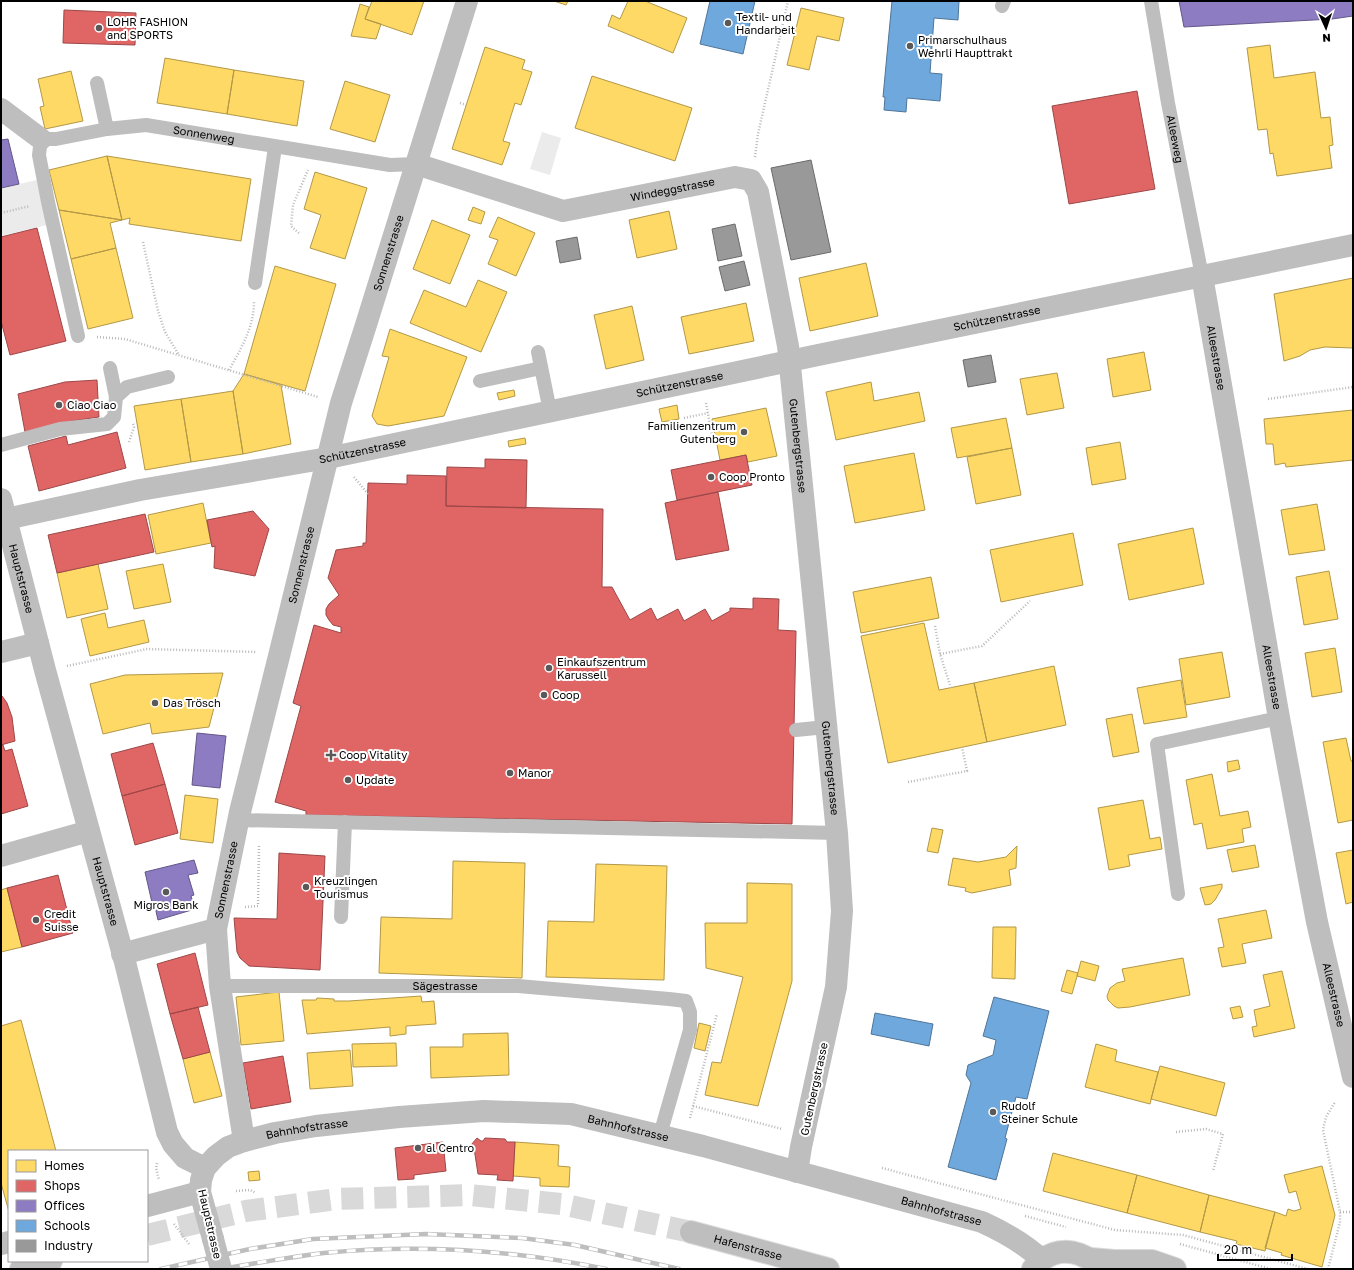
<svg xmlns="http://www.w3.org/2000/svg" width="1354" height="1270" font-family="'Golos Text',sans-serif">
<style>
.green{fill:#ebebeb}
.homes{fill:#ffd966;stroke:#b29847}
.shops{fill:#e06666;stroke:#9d4747}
.offices{fill:#8e7cc3;stroke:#635788}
.schools{fill:#6fa8dc;stroke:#4e769a}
.industry{fill:#999;stroke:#6b6b6b}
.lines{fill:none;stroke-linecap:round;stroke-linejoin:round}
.primary-tunnel{stroke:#d9d9d9;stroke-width:22;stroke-dasharray:22 11;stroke-linecap:butt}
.primary-casing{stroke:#dbdbdb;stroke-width:24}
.path{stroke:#b9b9b9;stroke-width:2.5;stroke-dasharray:1 2;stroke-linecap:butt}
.service{stroke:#bebebe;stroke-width:14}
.minor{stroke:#bebebe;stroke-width:22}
.primary{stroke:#bebebe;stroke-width:22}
.rail-casing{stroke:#bebebe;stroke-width:4.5}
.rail{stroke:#fff;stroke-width:3;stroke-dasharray:9;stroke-linecap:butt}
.minor-bridge{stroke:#bebebe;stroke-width:22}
.poi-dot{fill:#595959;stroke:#fff;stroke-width:1.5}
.labels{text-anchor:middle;stroke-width:4;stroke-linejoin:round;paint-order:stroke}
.poi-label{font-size:11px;fill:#000;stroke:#fff;text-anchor:start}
.street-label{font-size:11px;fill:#000;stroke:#fff}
</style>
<rect width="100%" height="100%" fill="#fff"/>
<!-- green -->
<path class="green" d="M542,132L561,138L550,175L530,169Z
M37,180L47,225L1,236V188Z"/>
<!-- homes -->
<path class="homes" d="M372,1H424L412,35L365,19Z
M554,1H568L566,5Z
M628,1H645L687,18L673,53L608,26L612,15L620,19Z
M360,4L369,7L365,19L381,24L376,39L351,36Z
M801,8L844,18L839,41L817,36L809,70L787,65Z
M1270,45L1274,78L1315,72L1321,118L1330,117L1333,145L1329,146L1332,168L1277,176L1273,153L1270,154L1267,129L1258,130L1247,48Z
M485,47L525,60L522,69L532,72L521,105L515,103L503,141L510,143L502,165L452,149Z
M165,58L234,70L227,114L157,103Z
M234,70L304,81L297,126L227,114Z
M71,71L83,121L45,129L40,107L44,106L38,79Z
M592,76L692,108L675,161L575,128Z
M345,81L390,95L375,142L330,129Z
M107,156L251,179L241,241L129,224L130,218L122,220Z
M107,156L122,220L59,210L49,170Z
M315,172L367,188L345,259L310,248L321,215L304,209Z
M473,207L485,212L481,224L468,220Z
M59,210L122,220L110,223L116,248L71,259Z
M669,211L677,249L637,258L629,220Z
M498,217L535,233L516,276L488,264L498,240L489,237Z
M432,220L470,235L450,284L413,269Z
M116,248L133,318L88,329L71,259Z
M866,263L878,316L810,331L799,278Z
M275,266L336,284L305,391L244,374Z
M1353,278V348L1325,347L1310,350L1300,356L1284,361L1274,294Z
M478,280L507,292L481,352L410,323L424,290L466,307Z
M746,303L754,341L689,354L681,317Z
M632,306L644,360L606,369L594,315Z
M390,329L467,357L444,416L388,426L377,424L372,416L389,357L382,356Z
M1144,352L1151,390L1113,397L1107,359Z
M1057,373L1064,408L1027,415L1020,379Z
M244,374L281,385L291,444L243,454L233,391Z
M871,382L874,401L919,392L925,421L836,440L826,392Z
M514,390L515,396L499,400L497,393Z
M233,391L243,454L191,462L181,399Z
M181,399L191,462L145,470L134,406Z
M677,405L679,419L662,422L659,409Z
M766,408L777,456L748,462L746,455L720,460L712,419Z
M1353,410V460L1286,467L1285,463L1275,465L1273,444H1266L1264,419Z
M1006,418L1012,448L957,458L951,428Z
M525,438L526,444L509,447L508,441Z
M1120,442L1126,479L1092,485L1086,448Z
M1012,448L1021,495L976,504L967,457Z
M914,453L925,510L855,523L844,466Z
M203,503L211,543L156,554L148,515Z
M1317,504L1325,550L1289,555L1281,510Z
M1193,528L1204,584L1129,600L1118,544Z
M1073,533L1083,585L1001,602L990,550Z
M98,564L108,609L67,618L57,573Z
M163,564L171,602L134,609L126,571Z
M1329,571L1338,619L1304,625L1296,577Z
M931,577L939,618L861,633L853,592Z
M105,613L108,628L144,620L149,642L90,656L81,619Z
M924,623L939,690L974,683L987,742L888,763L861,636Z
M1335,648L1342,692L1312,697L1305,653Z
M1222,652L1230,697L1186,705L1179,659Z
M1054,666L1066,725L987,742L974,683Z
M223,673L209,727L152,734L150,723L103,734L90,684L125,675Z
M1181,680L1187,717L1144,724L1137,688Z
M1132,714L1139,752L1113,757L1106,719Z
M1346,738L1351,761H1353V820L1338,823L1323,742Z
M1238,760L1240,769L1228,772L1227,762Z
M1212,774L1220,816L1248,811L1251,827L1242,829L1244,842L1207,849L1202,823L1194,825L1186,780Z
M185,795L218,799L213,843L180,839Z
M1143,800L1150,839L1160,837L1162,849L1128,855L1130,866L1109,870L1098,808Z
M932,828L943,830L938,853L927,851Z
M1255,845L1259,867L1232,872L1227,850Z
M1017,846L1016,868L1009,870L1011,885L972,893L965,891L966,888L948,885L953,858L978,862L1006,857Z
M1353,850V902L1346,904L1336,853Z
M453,861L525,863L522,978L379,973L381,917L452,919Z
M596,864L667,866L664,980L546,977L548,921L594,922Z
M747,883L792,884V981L758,1106L705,1095L712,1062L721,1063L743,977L706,968L705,923H747Z
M1222,884V888L1215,900L1211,904L1205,905L1200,888Z
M7,888L22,947L1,952V890Z
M1266,910L1272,938L1242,944L1246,963L1222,967L1218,948L1224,947L1218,919Z
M993,927H1016L1015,979L992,978Z
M1183,958L1190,995L1130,1007L1118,1008L1114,1006L1108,1000L1107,996L1110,988L1117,983L1125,981L1122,969Z
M1081,961L1099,966L1095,981L1077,976Z
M1067,970L1078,973L1072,994L1061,991Z
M1282,971L1295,1028L1254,1037L1252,1027L1257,1026L1254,1010L1270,1006L1263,975Z
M279,992L284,1041L241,1045L236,997Z
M421,996L422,1002L434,1001L436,1024L406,1026V1034L390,1036V1027L307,1034L302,1000H316L317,998L334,999V1001H349Z
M1240,1006L1243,1017L1233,1019L1230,1008Z
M21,1020L56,1151H9V1212L1,1183V1026Z
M699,1023L711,1026L705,1051L694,1048Z
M508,1033L509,1075L431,1078L430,1047H463V1034Z
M396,1043L397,1066L353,1067L352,1044Z
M1096,1044L1117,1050L1115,1061L1158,1072L1150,1104L1085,1087Z
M350,1050L353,1086L310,1089L307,1053Z
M210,1052L222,1096L194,1103L183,1059Z
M1160,1066L1225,1083L1216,1116L1151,1099Z
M515,1142L559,1145L558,1166L570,1167L569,1187L540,1186V1178L513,1176Z
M1053,1153L1137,1175L1127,1213L1043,1191Z
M1322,1166L1335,1215L1322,1267L1281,1255L1282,1253L1265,1248L1275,1212L1286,1216L1288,1209L1294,1211L1301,1209L1296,1191L1289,1193L1284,1175Z
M259,1171L260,1180L249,1181L248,1172Z
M1137,1175L1209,1195L1200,1232L1127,1213Z
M1209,1195L1275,1212L1265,1251L1236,1244L1237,1241L1200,1232Z"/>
<!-- shops -->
<path class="shops" d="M64,10L136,13L135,45L63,43Z
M1137,91L1155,189L1069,204L1052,106Z
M37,228L66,341L10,355L1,321V237Z
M97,380L99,417L72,421L25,432L18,394L65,382Z
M117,432L126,468L39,491L28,446L66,436L68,445Z
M746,455L752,485L677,500L671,470Z
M485,459L527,460L526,508L446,506L447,467L485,468Z
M407,475L446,476V506L603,509L602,587H612L630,620L651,608L657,620L678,609L684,621L705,609L712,621L730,611V608L753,609V598L779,599L778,630L796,631L792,824L306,815V811L275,802L301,706L293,703L314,625L341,633V627L333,625L329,620L326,615V609L329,604L339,595L328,578L336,550L363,546V543H366L368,483L407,484Z
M718,492L729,550L676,560L665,503Z
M253,511L269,529L255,576L214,568L215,546L212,547L207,520Z
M145,514L154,552L57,573L48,535Z
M1,696H2L7,703L12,717L15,741L1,745Z
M153,743L165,784L122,796L111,754Z
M1,745H3L5,751L12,749L28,806L1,814Z
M165,784L178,833L135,845L122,796Z
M279,853L325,856L320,970L249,966L240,958L237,952L234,918L277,919Z
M58,875L73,933L22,947L7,888Z
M195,953L208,1005L170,1014L157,964Z
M198,1007L210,1052L183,1059L170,1014Z
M283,1056L291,1102L251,1109L243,1063Z
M477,1138L481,1141H483L485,1138L505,1139L507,1142H515L513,1181L497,1180L498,1175L478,1174L474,1148L471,1145Z
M443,1142L446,1171L414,1175V1179L398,1180L395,1148Z"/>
<!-- offices -->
<path class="offices" d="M1179,1H1353V16L1332,19L1184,27Z
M8,139L19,184L1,188V140Z
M197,733L226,736L220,788L192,785Z
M194,860L198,873L188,875L194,895L191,896L195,909L158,920L155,907H153L145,872Z"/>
<!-- schools -->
<path class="schools" d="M710,1H755L743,54L700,44Z
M892,1H959L958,20L934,18L930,73L942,74L940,101L907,98L906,112L884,110L885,97H883Z
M994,997L1049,1011L1027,1099L1016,1097L1005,1138L1007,1139L996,1180L948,1167L971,1083L966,1075L968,1065L993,1055L996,1040L983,1036Z
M875,1013L933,1024L929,1046L871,1034Z"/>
<!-- industry -->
<path class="industry" d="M811,160L831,252L791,260L771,168Z
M735,224L742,256L718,261L712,229Z
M577,237L581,259L560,263L556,241Z
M744,261L750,285L725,291L719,267Z
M991,355L996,382L968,387L963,360Z"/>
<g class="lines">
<!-- primary-tunnel -->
<path class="primary-tunnel" d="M147,1235L246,1211L337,1199L470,1195L561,1204L691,1232"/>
<defs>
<g id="primary">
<path id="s10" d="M691,1232L828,1269"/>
<path d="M1091,1259L1114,1261H1152L1175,1269"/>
<path d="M21,1269L51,1261"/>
<path d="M1033,1269C1036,1266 1039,1262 1042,1260C1061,1245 1086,1252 1101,1269"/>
</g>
</defs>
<!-- primary casing -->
<use href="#primary" class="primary-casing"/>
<!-- path -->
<path class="path" d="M460,103L466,105
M755,157L758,134L788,1
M1,213L30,206
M299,233L291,226L293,205L308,170
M143,242L158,311L165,332L179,355
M97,337L125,339L318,397
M229,370C241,349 254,327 254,302
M1268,399L1353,387
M706,403L712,435
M684,418L708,413
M129,442L134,427L133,423
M354,477L368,494
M935,626L940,654L951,688
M940,654L982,646L1030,601
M67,666L147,649L257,652
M908,782L967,771L962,747
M245,907L258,906L259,846
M693,1106L782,1129
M690,1118L717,1014
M1176,1132L1206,1129L1223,1134L1213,1171
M157,1163L156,1168L159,1180
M882,1168L1115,1230L1183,1235L1308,1269
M236,1191L250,1190L256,1193
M1340,1212H1353
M1025,1216L1066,1227
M174,1224L189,1244
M1180,1244L1271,1269
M1328,1269L1340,1222V1212L1323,1130L1326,1117L1335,1102"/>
<!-- service -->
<g class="service">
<path id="s1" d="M1151,1L1168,103L1202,276"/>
<path d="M1002,6L1004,1"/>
<path d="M97,83L107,129"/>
<path d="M255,283L275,147"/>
<path id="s2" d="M78,336L48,202L39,155L41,139H56L107,129L146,125L390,165L416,164"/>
<path d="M538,352L550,411"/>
<path d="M110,368L116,397"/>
<path d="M480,381L541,368"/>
<path d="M1,445L60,429L107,424L114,417L116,397L127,387L168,377"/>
<path d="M796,730L826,727"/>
<path d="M238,820L837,833"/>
<path d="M1178,894L1157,744L1279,718"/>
<path d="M341,917L345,822"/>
<path id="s3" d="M220,986H518L669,999L686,1001L690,1012V1030L660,1135"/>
</g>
<!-- minor -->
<g class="minor">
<path d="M1,109L41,139"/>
<path id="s4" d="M416,164L563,211L735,177L751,180L758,192L788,346L837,833L842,911L836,987L801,1147L797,1172"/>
<path id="s5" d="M1202,276L1279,718L1317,922L1353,1077"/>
<path id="s6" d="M1,499L45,670L125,962L167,1132L173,1144L185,1158L205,1168"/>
<path id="s7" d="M6,519L140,490L328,458L823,354L1353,245"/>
<path d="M1,652L38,643"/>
<path d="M1,856L89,831"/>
<path d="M122,954L216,929"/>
<path id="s8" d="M244,1141L220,986L216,929L219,914L240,812L280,652L341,403L365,328L467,1"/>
<path d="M147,1206L200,1192"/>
<path id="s9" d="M213,1239L200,1192L201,1180L205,1168L216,1156L228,1147L244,1141L275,1133L316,1126L399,1117L484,1111L571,1114L703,1146L982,1222C1004,1232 1024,1243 1042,1260"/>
<path d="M1,1244L9,1242"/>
</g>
<!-- primary -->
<use href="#primary" class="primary"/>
<defs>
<path id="rail" d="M161,1269L250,1249L313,1239L426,1234L522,1238L575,1245L679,1269
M222,1269C256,1263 290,1257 324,1253C417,1244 514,1250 606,1269"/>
</defs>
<!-- rail casing -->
<use href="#rail" class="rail-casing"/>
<!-- rail -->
<use href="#rail" class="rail"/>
<!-- minor-bridge -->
<path class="minor-bridge" d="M213,1239L221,1269"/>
</g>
<!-- markers -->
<g class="poi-dot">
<circle cx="728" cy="23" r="4"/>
<circle cx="99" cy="28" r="4"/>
<circle cx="910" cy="46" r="4"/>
<circle cx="59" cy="405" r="4"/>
<circle cx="744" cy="432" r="4"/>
<circle cx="711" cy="477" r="4"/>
<circle cx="549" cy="668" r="4"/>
<circle cx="544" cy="695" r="4"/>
<circle cx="155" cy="703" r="4"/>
<path d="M329 749h4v4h4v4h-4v4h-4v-4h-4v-4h4z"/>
<circle cx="510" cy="773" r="4"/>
<circle cx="348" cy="780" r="4"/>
<circle cx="306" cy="887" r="4"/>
<circle cx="166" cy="892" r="4"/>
<circle cx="36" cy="920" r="4"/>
<circle cx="993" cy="1112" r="4"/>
<circle cx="418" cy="1148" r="4"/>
</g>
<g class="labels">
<!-- poi labels -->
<g class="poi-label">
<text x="736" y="21">Textil- und<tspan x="736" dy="13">Handarbeit</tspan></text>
<text x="107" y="26">LOHR FASHION<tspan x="107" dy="13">and SPORTS</tspan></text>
<text x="918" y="44">Primarschulhaus<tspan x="918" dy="13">Wehrli Haupttrakt</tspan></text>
<text x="67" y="409">Ciao Ciao</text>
<text x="736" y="430" text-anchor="end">Familienzentrum<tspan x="736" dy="13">Gutenberg</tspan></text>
<text x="719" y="481">Coop Pronto</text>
<text x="557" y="666">Einkaufszentrum<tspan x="557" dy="13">Karussell</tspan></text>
<text x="552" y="699">Coop</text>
<text x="163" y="707">Das Trösch</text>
<text x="339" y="759">Coop Vitality</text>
<text x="518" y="777">Manor</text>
<text x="356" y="784">Update</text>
<text x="314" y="885">Kreuzlingen<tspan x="314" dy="13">Tourismus</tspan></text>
<text x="166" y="909" text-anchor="middle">Migros Bank</text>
<text x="44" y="918">Credit<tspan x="44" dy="13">Suisse</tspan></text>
<text x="1001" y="1110">Rudolf<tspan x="1001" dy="13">Steiner Schule</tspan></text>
<text x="426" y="1152">al Centro</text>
</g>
<!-- street labels -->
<g class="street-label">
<text dy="4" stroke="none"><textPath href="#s2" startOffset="366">Sonnenweg</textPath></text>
<text dy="4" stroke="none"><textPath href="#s1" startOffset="140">Alleeweg</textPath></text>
<text dy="4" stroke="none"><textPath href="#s4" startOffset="266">Windeggstrasse</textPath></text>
<text dy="4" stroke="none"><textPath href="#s8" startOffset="912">Sonnenstrasse</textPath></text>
<text dy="4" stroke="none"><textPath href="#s7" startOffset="1011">Schützenstrasse</textPath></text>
<text dy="4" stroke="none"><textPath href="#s5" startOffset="83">Alleestrasse</textPath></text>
<text dy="4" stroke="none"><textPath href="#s7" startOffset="687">Schützenstrasse</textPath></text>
<text dy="4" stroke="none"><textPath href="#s4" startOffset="617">Gutenbergstrasse</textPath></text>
<text dy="4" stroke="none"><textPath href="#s7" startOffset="363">Schützenstrasse</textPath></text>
<text dy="4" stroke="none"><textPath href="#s8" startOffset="588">Sonnenstrasse</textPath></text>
<text dy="4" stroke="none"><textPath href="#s6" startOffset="82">Hauptstrasse</textPath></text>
<text dy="4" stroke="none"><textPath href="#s5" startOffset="407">Alleestrasse</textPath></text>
<text dy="4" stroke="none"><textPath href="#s4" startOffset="941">Gutenbergstrasse</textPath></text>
<text dy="4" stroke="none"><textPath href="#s8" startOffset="264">Sonnenstrasse</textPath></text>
<text dy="4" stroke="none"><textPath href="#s6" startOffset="406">Hauptstrasse</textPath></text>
<text dy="4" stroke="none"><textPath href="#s3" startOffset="225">Sägestrasse</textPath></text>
<text dy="4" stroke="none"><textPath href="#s5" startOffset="731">Alleestrasse</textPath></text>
<text transform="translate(814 1089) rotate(-78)" y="4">Gutenbergstrasse</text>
<text dy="4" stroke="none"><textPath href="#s9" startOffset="510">Bahnhofstrasse</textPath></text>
<text dy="4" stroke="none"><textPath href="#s9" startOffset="186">Bahnhofstrasse</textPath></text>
<text dy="4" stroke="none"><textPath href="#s9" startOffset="834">Bahnhofstrasse</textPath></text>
<text transform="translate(210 1224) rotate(77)" y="4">Hauptstrasse</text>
<text dy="4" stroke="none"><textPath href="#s10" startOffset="59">Hafenstrasse</textPath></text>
</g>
</g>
<!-- border -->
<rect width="1354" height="1270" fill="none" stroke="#000000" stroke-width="4"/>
<!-- legend -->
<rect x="8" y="1150" width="140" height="112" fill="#ffffff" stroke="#999999"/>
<rect x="16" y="1160" width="20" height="12" fill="#ffd966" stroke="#999999"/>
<text x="44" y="1170" font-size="12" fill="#000000">Homes</text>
<rect x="16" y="1180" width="20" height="12" fill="#e06666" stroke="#999999"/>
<text x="44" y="1190" font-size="12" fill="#000000">Shops</text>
<rect x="16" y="1200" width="20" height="12" fill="#8e7cc3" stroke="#999999"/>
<text x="44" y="1210" font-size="12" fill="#000000">Offices</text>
<rect x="16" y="1220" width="20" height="12" fill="#6fa8dc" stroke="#999999"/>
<text x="44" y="1230" font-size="12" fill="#000000">Schools</text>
<rect x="16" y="1240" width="20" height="12" fill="#999999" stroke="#999999"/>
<text x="44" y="1250" font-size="12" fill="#000000">Industry</text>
<!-- north arrow -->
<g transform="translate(1326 28) rotate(177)" stroke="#ffffff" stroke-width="3" paint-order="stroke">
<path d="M0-3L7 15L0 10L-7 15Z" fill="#000000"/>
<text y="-6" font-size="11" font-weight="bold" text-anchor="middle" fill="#000000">N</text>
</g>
<!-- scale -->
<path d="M1218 1254v6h74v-6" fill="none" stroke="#000000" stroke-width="2"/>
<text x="1224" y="1254" font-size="12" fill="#000000" stroke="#ffffff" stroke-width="3" paint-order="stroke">20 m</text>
</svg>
